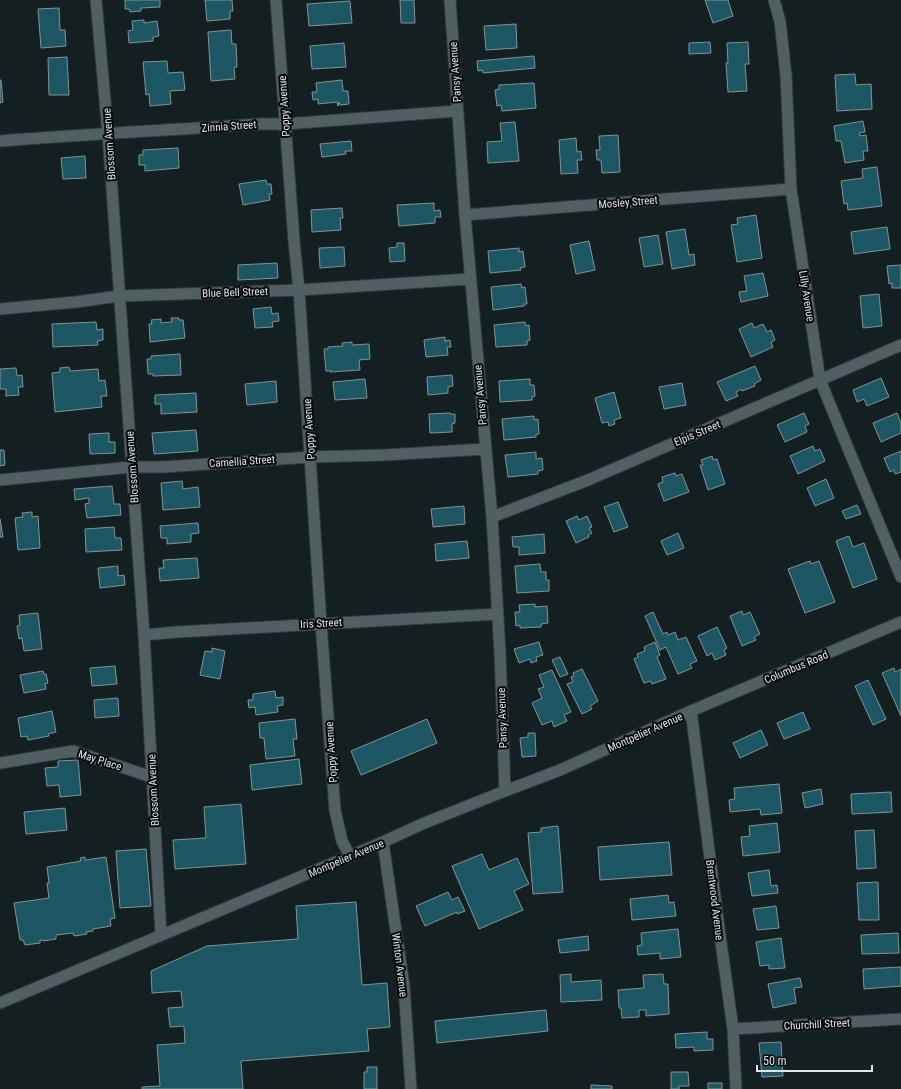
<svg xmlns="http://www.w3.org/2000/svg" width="901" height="1089" font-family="'Roboto Condensed',sans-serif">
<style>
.building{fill:#1c5663;stroke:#859396}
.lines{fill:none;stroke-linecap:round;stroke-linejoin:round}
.minor-casing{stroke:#33393c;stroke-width:13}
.tertiary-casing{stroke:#33393c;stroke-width:13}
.minor{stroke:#525f62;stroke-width:11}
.tertiary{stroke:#525f62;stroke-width:11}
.labels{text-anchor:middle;stroke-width:4;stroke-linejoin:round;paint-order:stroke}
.street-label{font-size:11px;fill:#dfe6e8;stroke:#040809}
</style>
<rect width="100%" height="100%" fill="#141f21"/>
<!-- building -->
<path class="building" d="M125,0H160V7L141,8V11L130,12L129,9H125Z
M205,0H232L233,11H230V19L207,21Z
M400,0H414L415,23H401Z
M705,0H728L733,16L713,23Z
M350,1L352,23L309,26L307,4Z
M59,8L60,30H65L66,46L41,48L38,9Z
M144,20V23L157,21L159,36L153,37V41L129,43L128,31L133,30L132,21Z
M516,24L517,48L486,50L484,26Z
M231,30L232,44H236L237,67H234L235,79L211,81L208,32Z
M710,42L711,53L689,54V43Z
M748,42L749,64H745L747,91L728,92L726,63H728L727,43Z
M344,43L346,67L312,69L310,46Z
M534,56L535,68L483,73L482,70L478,71L477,61Z
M67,57L69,95H49L48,58Z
M167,61L168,73L183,72L185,90L170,91L171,104L150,106L149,94L146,95L143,62Z
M855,74L856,85L871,84L872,109L837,111L835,75Z
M0,80H1L3,102L0,103Z
M342,80L343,91H348L349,104L340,105L339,102L338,106L337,102L318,104V99L313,100L312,92H317L316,83Z
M534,83L536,108L502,111L501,105L497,106L495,90L499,89V85Z
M863,121L865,132L859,133L860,136L866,135L868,151H863L864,160L845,163L841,141H836L834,126Z
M515,122L519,161L488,163L487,142L502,141L500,123Z
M618,135L620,172L602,173L601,160H597L596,150H600L599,136Z
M576,138L577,152L581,151L582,160H577L578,173L561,174L559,140Z
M351,141L352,151H345L346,154L322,157L320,144Z
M178,148L179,168L145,171V165H139V155H143V150Z
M85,156L86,178L63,179L61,158Z
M877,167L882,206L848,210L847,203L844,204L841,181L863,178L862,169Z
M266,180L267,184H271L272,194H269L270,200L243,205L239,184Z
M434,203V211L440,210L441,217H435V223L399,226L397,205Z
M342,208L343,218H340L341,230L312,232L311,210Z
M756,215L762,258L737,262L731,225L738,224L737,218Z
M887,227L890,249L854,254L851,232Z
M685,229L689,255L694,254L695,265L672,269L666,232Z
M658,235L663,264L644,267L639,238Z
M589,241L595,270L576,274L570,245Z
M397,243H404L405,261L390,262L389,248L397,247Z
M344,247L345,266L320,268L319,248Z
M519,248V252L523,251L525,267L520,268L521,270L490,273L488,251Z
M277,263L278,278L238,280V265Z
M901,265V288H892V283L889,284L887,266Z
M763,273L768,296L741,302L739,292L747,291L744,276Z
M521,284L522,288L525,287L527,304H524V306L493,310L491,287Z
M879,294L882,326L863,328L860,296Z
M271,307L272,314L278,313L279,321L272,322L273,327L255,328L253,309Z
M171,318H179V320H183L185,338L150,342L149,324H152L151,320L161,319V323L172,322Z
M96,322L97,330L103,329V340L97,341L98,345L53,347L52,324Z
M525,322L526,326L529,325L530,340L527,341V345L496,347L494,325Z
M752,323L754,328L763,324L767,332L771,330L775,340L771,342L773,347L751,357L739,329Z
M445,337V341L450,340L451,347H447L448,355L426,357L424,340Z
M352,342V345L369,344L370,359L359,360L360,370L330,372L331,371H326L324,349H328V347L343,346L342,343Z
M180,354L181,375L153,376V374H148L147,359H151V356Z
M755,366L761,380L754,384L755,386L742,391L741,389L736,392L738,396L726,401L717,382Z
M69,367L70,371L98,369L99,381L105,380L107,396H101L102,407L55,412L52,373L60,372V368Z
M16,368L17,376L22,375L23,387H18L19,395L6,396V389H0V369Z
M452,375L453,386L448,387V393L428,395L427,377Z
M881,378L889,397L867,406L864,399L857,402L853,390Z
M365,379L367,398L335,400L333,382Z
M530,379V385H534L535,396L532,397V400L500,402L499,381Z
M276,381L277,402L247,405L245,384Z
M682,383L686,405L664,409L659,387Z
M614,392L621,418L614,420L615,424L609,426L608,422L602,423L595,398Z
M196,393L197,412L161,414V404H155V395Z
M450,413V414H455V423L452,424V432L430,433L429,414Z
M804,413L809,424L805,426L807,432L785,442L777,425Z
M897,413L901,423V433L881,442L873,423Z
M534,416V420L538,419L539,434H536V437L504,440L502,419Z
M196,430L198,451L154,454L152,433Z
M109,433V442H115V453L90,454L89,434Z
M813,446L815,451L820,449L825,461L798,474L790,456Z
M0,450H4L5,465L0,466Z
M901,451V472L895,474L894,470L890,472L884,458Z
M536,452V459L542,458L543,470L538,471V474L508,477L505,455Z
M712,456L713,460L717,459L725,484L708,490L700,465H703L701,460Z
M675,473L676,476L682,474L689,492L664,501L658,484L663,482L662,477Z
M826,479L834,498L815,506L807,488Z
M182,481L183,489L198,487L200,507L163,510L161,483Z
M112,486L114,504H120L121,515L87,518L85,504L89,503V498L75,500L74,489Z
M618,502L628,527L614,532L604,507Z
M857,505L861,514L846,519L842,511Z
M464,506L465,524L433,527L431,509Z
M32,512V517L38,516L40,548L18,550L15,518L23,517L22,513Z
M577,516L579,520L587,516L592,527L589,528L592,533L588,535L589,537L576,543L566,521Z
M0,519L3,537H0Z
M198,523L199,533L191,534V542L167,544V538H161L160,526Z
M114,527L115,538H121L122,550L86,552L85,529Z
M678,533L684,548L667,555L661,541Z
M544,534L545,553L519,555V547H513L512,537Z
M849,536L853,547L864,543L877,579L853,588L836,541Z
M467,541L469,558L436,561L435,544Z
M197,558L199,578L160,581L159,568H164L163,560Z
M810,561L811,564L819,561L835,602L805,613L788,569Z
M540,564L541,572H546V580H549V591L517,593L515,566Z
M118,566V576L124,575L125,585L100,588L98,568Z
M535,604V607L547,606L548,623L541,624V627L520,628V625L516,626L515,612H520L519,605Z
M742,611L743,615L750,612L760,634L754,637L756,640L742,646L730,616Z
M653,612L663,634L667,632L668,635L675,632L678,640L686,637L697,661L690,664L692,668L678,674L666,647L660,650L645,616Z
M38,613L42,649L24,651L22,638L19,639L17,626L20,625L19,615Z
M717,627L727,648L724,650L726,655L715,660L712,653L707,656L698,636Z
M539,642L543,655L536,657L537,661L531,663L530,659L519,663L514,649Z
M655,642L660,655L657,657L666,679L652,684L651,681L644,683L634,659L638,657L637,654L645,651L644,647Z
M212,648L225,651L220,679L200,675L205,651L212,652Z
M560,657L568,674L560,677L552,660Z
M115,666L117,684L92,686L90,668Z
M894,668L895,672L901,669V716L882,673Z
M582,669L598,701L590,706L592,709L582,714L567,684L573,682L571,677L574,676L573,673Z
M552,670L571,712L564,715L567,721L554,727L552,721L542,725L532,703L542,698L538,689L544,687L539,675Z
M43,671L44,674H46L48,683L45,684L46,689L24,693L20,675Z
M868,680L886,719L873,725L855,686Z
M275,691L276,698L283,697V705L277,706L278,712L256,715L255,707L249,708L248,700H253V694Z
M118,698L119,716L95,718L94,700Z
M52,711L56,732L48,734L49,736L28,740L27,736L21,737L18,718Z
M803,712L810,729L784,739L777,723Z
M295,719L297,739H293L295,756L266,759L264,738H260L259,723Z
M427,719L437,743L361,775L351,751Z
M761,730L768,745L740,758L733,743Z
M528,733H535L536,756L522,757L520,738L528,737Z
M299,759L302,784L252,790L250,765Z
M78,760L81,795L60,797L59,785L47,786L45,768L58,767V761Z
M779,784L782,813L761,815L760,809L730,812L729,800L735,799L734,788Z
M821,789L823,804L805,808L802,793Z
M891,792L892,812L852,814L851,794Z
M241,804L246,864L175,869L173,840L206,838L204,807Z
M65,808L67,830L26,834L24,812Z
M777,823L780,852L743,856L741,837L750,836L749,826Z
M558,826L563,892L533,894L528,833L541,832V828Z
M874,830L876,868L857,869L855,831Z
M669,842L672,875L600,880L598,847Z
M146,849L151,906L120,908L116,851Z
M482,854L489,870L517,858L529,884L514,891L523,910L479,929L452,866Z
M85,857V860L106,857L115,918L110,919L111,926L93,929V931L86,932L87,934L74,936L73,933L56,935V939L43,941V940H40V943L25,945L23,940H20L14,903L49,898L47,883H49L47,867L81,861L80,858Z
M769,870L771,886L777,885L778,893L752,896L748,873Z
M878,882L879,920H859L857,883Z
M448,892L452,900L458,897L465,911L457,914V912L425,926L416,906Z
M668,895L669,903L674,902L676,916L632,920L630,899Z
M356,902L362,985L387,983L390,1027L367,1029L369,1051L241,1061L243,1089H142V1087L160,1086L157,1045L185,1043L184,1026L170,1027L168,1008L183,1007L181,991L152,993L151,971L207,946L298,939L296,906Z
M776,906L779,928L757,930L753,909Z
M678,929L681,957L660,959V953L638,955L637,946L642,945L641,933Z
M898,933L899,953L862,954L861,935Z
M588,936L589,950L560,953L558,940Z
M781,938L785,968L769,969V965L760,966L756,942Z
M901,967V986L864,989L863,969Z
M571,974V982L601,980L602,1000L561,1002L560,975Z
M663,974L664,984H668L669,1014L646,1016V1010H639V1017L622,1018L621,1008H619L618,990L644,988L643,975Z
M800,978L802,987L794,988L796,1003L773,1008L768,984Z
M546,1010L548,1031L437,1043L435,1021Z
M707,1032V1039H713V1050L694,1051V1047L676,1048L675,1034Z
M781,1042L783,1076L762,1077L759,1043Z
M367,1067H377V1089H364V1072H367Z
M671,1072H688L689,1086H679V1089H671Z
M708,1083H722V1089H708Z
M591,1085L612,1086V1089H591Z"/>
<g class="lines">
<defs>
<path id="minor" d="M96,0L108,134L144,635L161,934
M276,0L294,241L299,290L321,623L335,810L342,841L350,856
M450,0L465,215L492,517L500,652L505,791
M774,0L780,21L786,75L791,189L820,380L901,577
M0,141C87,134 173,130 260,124H285L457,111
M465,215L791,189
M0,309L76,302L119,296L299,290L470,279
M0,480L131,467H163L311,457L385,455L485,449
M492,517L588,480L901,345
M144,635L177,632L498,614
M691,711L719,928L733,1029L736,1089
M0,763L73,751L152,777
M383,842L404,986L411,1089
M733,1029L901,1019"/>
<path id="tertiary" d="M0,1003L383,842L422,824L505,791L560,770L691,711L901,622"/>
</defs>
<!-- minor casing -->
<use href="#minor" class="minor-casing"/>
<!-- tertiary casing -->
<use href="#tertiary" class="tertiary-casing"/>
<!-- minor -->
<use href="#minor" class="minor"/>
<!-- tertiary -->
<use href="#tertiary" class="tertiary"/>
</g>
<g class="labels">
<!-- street labels -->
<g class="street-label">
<text transform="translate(455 72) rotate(-94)" y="4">Pansy Avenue</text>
<text transform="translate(284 106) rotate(-94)" y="4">Poppy Avenue</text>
<text transform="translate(229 126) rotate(-4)" y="4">Zinnia Street</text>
<text transform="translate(109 144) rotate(-94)" y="4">Blossom Avenue</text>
<text transform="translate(628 202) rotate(-5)" y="4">Mosley Street</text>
<text transform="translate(235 292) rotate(-2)" y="4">Blue Bell Street</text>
<text transform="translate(807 296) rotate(81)" y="4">Lilly Avenue</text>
<text transform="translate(480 395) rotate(-95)" y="4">Pansy Avenue</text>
<text transform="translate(309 429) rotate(-94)" y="4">Poppy Avenue</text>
<text transform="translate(697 433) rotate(-23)" y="4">Elpis Street</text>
<text transform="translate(242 461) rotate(-4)" y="4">Camellia Street</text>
<text transform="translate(132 467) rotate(-94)" y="4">Blossom Avenue</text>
<text transform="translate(321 623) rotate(-3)" y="4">Iris Street</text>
<text transform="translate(796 667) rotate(-23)" y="4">Columbus Road</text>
<text transform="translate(502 718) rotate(-92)" y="4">Pansy Avenue</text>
<text transform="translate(645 732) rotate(-24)" y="4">Montpelier Avenue</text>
<text transform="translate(331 752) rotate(-94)" y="4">Poppy Avenue</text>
<text transform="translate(100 760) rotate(18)" y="4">May Place</text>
<text transform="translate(153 790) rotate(-93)" y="4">Blossom Avenue</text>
<text transform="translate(346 858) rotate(-23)" y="4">Montpelier Avenue</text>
<text transform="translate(715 900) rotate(83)" y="4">Brentwood Avenue</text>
<text transform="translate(400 965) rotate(83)" y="4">Winton Avenue</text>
<text transform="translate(817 1024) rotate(-3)" y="4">Churchill Street</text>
</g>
</g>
<!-- scale -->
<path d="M757 1065v6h115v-6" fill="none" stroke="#dfe6e8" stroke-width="2"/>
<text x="763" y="1065" font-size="12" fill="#dfe6e8" stroke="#040809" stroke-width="3" paint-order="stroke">50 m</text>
</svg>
